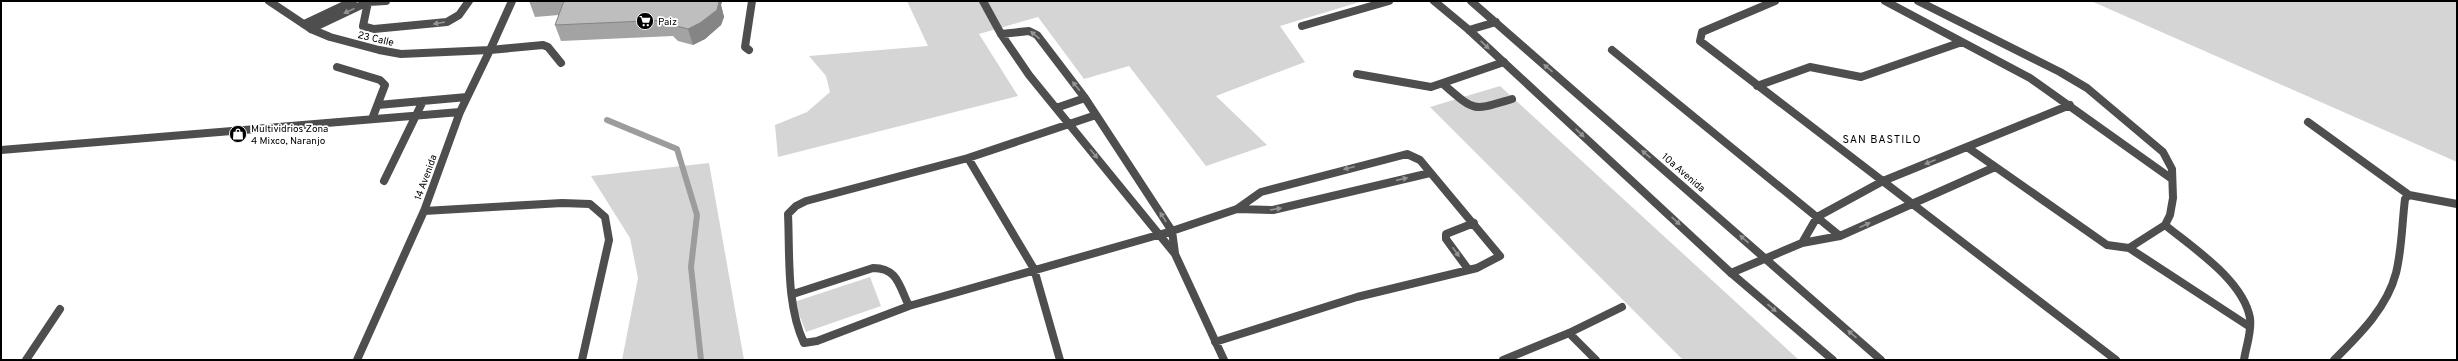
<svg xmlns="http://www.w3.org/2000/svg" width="2458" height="361" font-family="Overpass,sans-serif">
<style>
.green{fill:#d5d5d5}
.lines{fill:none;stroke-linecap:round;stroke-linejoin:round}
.stream{stroke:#9c9c9c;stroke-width:6}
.service{stroke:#4e4e4e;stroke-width:8}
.minor{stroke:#4e4e4e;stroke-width:8}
.tertiary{stroke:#4e4e4e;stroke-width:8}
.wall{fill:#a3a3a3}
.shaded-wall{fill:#858585}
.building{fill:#bebebe;stroke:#858585}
.oneway{fill:#959595}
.labels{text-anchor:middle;stroke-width:3.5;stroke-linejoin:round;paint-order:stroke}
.poi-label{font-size:10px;fill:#000;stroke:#fff;text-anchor:start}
.street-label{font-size:10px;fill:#000;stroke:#fff}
.neighbourhood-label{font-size:11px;letter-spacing:1px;fill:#000;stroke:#fff}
</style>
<rect width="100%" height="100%" fill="#fff"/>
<!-- green -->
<path class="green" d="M907,1H1363L1280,26L1305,62L1216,96L1267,145L1206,166L1129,66L1084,79L1038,17L979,34L1018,96L778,157L775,125L807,112L830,92L826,76L809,56L928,46Z
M2091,1H2457V162Z
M1500,86L1799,360H1683L1430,107Z
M709,163L744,360H622L638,278L630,238L591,176Z
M870,277L881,306L806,332L794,302Z"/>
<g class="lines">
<!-- stream -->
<path class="stream" d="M607,120L677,149L697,215L691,267L701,360"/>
<!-- service -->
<path class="service" d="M368,2L363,26L374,29L447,22L459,15L469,1
M304,24L353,1
M1302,26L1389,1
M311,29L368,2L386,1
M749,50L745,47L752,1
M337,67L380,80L385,85L372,119
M1357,74L1431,87L1504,62
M1443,84C1476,112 1471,111 1512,99
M378,105L467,97
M2308,122L2409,195
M1,150L460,112
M384,181L423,101
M424,211L562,203L590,204L605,217L609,240L582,360
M26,360L60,309
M357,360L424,211L460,112L490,50L543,45L548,47L561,63
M2334,360C2359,335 2387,308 2396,273C2402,249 2402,223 2405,199L2409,195L2457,204"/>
<!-- minor -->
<path class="minor" d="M269,1L311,29L330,37L379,50L401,54L490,50L512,1
M983,1L1001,34L1029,75L1175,254L1224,360
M1775,1L1702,32L1700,41L2116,360
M1885,1L2030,78L2172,179
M1918,1L2060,72L2087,88L2163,152L2172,169L2173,198L2170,215L2165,225L2129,248L2107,245L1967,147
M1001,34L1029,31L1037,35L1085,98L1172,231L1175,253
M1612,50L1840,236
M1757,86L1810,67L1861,77L1962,42
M1056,108L1085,98
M1096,115L968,158L806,201L796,206L788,214C790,256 786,304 804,343L817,341L909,306L1172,231L1237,209L1261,192L1407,154L1420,160L1500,256L1477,268L1357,297L1215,342
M968,158L1034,269L1060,360
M1237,209L1273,210L1430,173
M2165,225C2193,248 2243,280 2250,318C2252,332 2246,346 2244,360
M1802,243L1817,217L1883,181L2070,105
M2129,248L2250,327
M1468,269L1446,239V234L1474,223
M1731,273L1802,243L1840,236L1995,167
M793,294L873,268C898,268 899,286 909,306
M1569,333L1596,360
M1503,360L1569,333L1622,307"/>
<!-- tertiary -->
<path class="tertiary" d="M1434,1L1469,30L1731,273L1833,360
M1471,1L1881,360
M1469,30L1496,22"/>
</g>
<!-- wall -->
<path class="wall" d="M529,1H722L721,5L724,17L721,25L705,39L693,45L678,41L673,36L561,41L555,25L559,15L535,17Z"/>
<!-- shaded-wall -->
<path class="shaded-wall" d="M719,1H722L721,5L724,17L721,25L705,39L693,45L688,29Z"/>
<!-- building -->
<path class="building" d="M564,1H719V2L717,10L700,23L688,29L673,25L667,20L555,25Z"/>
<!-- one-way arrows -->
<defs><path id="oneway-solid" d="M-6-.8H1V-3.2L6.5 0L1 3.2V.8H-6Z"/></defs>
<g class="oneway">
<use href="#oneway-solid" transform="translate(349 11) rotate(155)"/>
<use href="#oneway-solid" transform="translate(439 23) rotate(170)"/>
<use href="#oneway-solid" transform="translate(1035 35) rotate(-140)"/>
<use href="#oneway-solid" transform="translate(1485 45) rotate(43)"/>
<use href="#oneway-solid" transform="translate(1548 68) rotate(-139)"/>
<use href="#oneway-solid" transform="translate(1076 86) rotate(-129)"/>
<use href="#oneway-solid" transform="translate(1580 133) rotate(43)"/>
<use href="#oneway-solid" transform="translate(1094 154) rotate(51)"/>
<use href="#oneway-solid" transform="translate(1646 154) rotate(-139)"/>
<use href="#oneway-solid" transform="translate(1930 162) rotate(158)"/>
<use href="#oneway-solid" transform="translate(1349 168) rotate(166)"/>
<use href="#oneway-solid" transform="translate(1402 179) rotate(-13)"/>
<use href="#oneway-solid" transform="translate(1276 209) rotate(-9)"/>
<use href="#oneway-solid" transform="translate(1163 217) rotate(-123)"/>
<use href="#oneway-solid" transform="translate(1676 221) rotate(43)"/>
<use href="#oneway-solid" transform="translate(1865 225) rotate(-24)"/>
<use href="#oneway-solid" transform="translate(1744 239) rotate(-139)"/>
<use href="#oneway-solid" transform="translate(1456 252) rotate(54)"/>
<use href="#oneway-solid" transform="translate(1772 308) rotate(41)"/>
<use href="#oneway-solid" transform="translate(1852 334) rotate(-139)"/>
</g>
<!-- icons -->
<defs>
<symbol id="supermarket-disc" viewBox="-11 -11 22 22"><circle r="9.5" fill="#000" stroke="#fff"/><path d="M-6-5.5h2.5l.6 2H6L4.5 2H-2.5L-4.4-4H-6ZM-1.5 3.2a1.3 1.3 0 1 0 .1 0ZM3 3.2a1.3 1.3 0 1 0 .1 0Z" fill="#fff"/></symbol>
<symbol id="shop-disc" viewBox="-11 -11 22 22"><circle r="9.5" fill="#000" stroke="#fff"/><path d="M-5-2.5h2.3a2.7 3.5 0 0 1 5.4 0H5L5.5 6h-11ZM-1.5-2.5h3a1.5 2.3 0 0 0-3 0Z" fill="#fff"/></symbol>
</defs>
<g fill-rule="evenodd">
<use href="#supermarket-disc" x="635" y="11" width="20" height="20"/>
<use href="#shop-disc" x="228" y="124" width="20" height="20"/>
</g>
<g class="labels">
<!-- poi labels -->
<g class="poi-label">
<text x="658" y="25">Paiz</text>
<text x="251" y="132">Multividrios Zona<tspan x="251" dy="12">4 Mixco, Naranjo</tspan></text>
</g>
<!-- street labels -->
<g class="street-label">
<text transform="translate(376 38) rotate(13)" y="4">23 Calle</text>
<text transform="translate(1684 172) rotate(41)" y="4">10a Avenida</text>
<text transform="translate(425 177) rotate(-70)" y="4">14 Avenida</text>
</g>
<!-- neighbourhood labels -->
<g class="neighbourhood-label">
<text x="1882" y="143">SAN BASTILO</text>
</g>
</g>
<!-- border -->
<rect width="2458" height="361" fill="none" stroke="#000000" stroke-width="4"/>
</svg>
